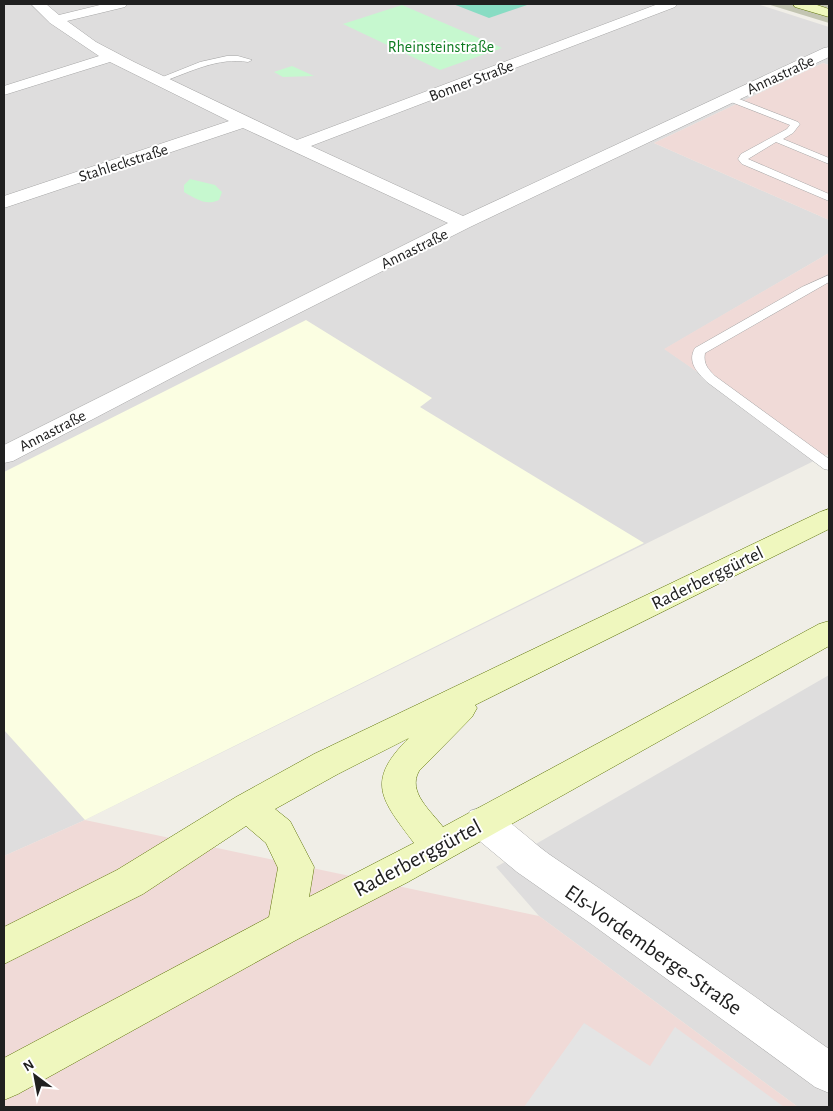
<svg xmlns="http://www.w3.org/2000/svg" width="833" height="1111" font-family="'Alegreya Sans',sans-serif">
<style>
.residential{fill:#dedddd}
.commercial{fill:#f0dad7}
.education{fill:#fbfee2}
.construction{fill:#c3c5b2}
.park{fill:#c6f8cf}
.pitch{fill:#88dcc3}
.parking{fill:#e4e4e4}
.lines{fill:none;stroke-linecap:round;stroke-linejoin:round}
.lane-casing{stroke:#a7a7a7;stroke-width:1}
.street-casing{stroke:#a7a7a7;stroke-width:1}
.secondary-casing{stroke:#5f7509;stroke-width:1}
.lane{fill:#fff;fill-rule:evenodd}
.street{fill:#fff;fill-rule:evenodd}
.secondary{fill:#eff7be;fill-rule:evenodd}
.labels{text-anchor:middle;stroke-width:4;stroke-linejoin:round;paint-order:stroke}
.far-park-label{font-size:16px;fill:#107c23;stroke:#fff}
.far-street-label{font-size:16px;fill:#202020;stroke:#fff}
.street-label{font-size:19px;fill:#202020;stroke:#fff}
.near-street-label{font-size:22px;fill:#202020;stroke:#fff}
</style>
<rect width="100%" height="100%" fill="#f0eee7"/>
<!-- residential -->
<path class="residential" d="M4,4H757L829,27V65L823,63L654,143L829,220V253L665,349L820,458L85,820L4,856Z
M829,675V1107H798L539,916L496,867Z"/>
<!-- commercial -->
<path class="commercial" d="M823,63L829,65V220L654,143Z
M829,253V454L821,457L664,349Z
M85,820L539,916L798,1107H4V856Z"/>
<!-- education -->
<path class="education" d="M306,320L432,398L420,407L644,543L85,820L4,730V472Z"/>
<!-- construction -->
<path class="construction" d="M767,4H829V23Z"/>
<!-- park -->
<path class="park" d="M402,5L502,48L440,70L343,24Z
M292,66L314,76L283,77L274,72Z
M190,179L215,185L222,192L219,200C206,206 196,199 184,192V185Z"/>
<!-- pitch -->
<path class="pitch" d="M453,4H530L489,18Z"/>
<!-- parking -->
<path class="parking" d="M584,1023L650,1066L675,1027L784,1107H524Z"/>
<g class="lines">
<defs>
<path id="lane" d="M227,56H238L252,60L248,62C218,57 190,72 162,82L155,80L200,62Z
M729,95L798,122L800,124L793,133L783,139L829,158V164L776,142L748,159L829,194V201L742,164L738,159L741,154L787,129L790,125L726,100L725,98Z
M829,275V282L705,353C703,364 708,369 715,376L829,459V470L824,469L707,382C697,372 687,362 695,348L802,287Z"/>
<path id="street" d="M31,4H46L59,15L104,4H127L125,7L67,21L96,42L134,62L297,140L658,4H677L675,7L311,146L463,216L824,48L829,47V57L470,227L202,362L13,461L4,463V445L448,223L243,128L4,208V196L229,121L110,62L4,95V86L99,56L50,23Z
M482,807C510,817 531,843 556,859C648,920 738,985 829,1049V1093L815,1087L590,923L517,872L470,833L465,822L470,811Z"/>
<path id="secondary" d="M793,4H814L829,9V17L795,7Z
M829,509V529L475,705L477,708L472,717L419,771C407,792 431,811 443,827L819,624L829,621V646L408,882L298,939L18,1094L4,1100V1058L269,917L278,868L266,843L246,826L143,894L4,964V927L117,870L236,797L314,754L820,512ZM409,738C364,782 382,800 414,843L309,897L314,867L290,821L275,809L338,774Z"/>
</defs>
<!-- lane casing -->
<use href="#lane" class="lane-casing"/>
<!-- street casing -->
<use href="#street" class="street-casing"/>
<!-- secondary casing -->
<use href="#secondary" class="secondary-casing"/>
<!-- lane -->
<use href="#lane" class="lane"/>
<!-- street -->
<use href="#street" class="street"/>
<!-- secondary -->
<use href="#secondary" class="secondary"/>
</g>
<g class="labels">
<!-- far-park labels -->
<g class="far-park-label">
<text x="441" y="52">Rheinsteinstraße</text>
</g>
<!-- far-street labels -->
<g class="far-street-label">
<text transform="translate(780 74) rotate(-25)" y="6">Annastraße</text>
<text transform="translate(471 80) rotate(-21)" y="6">Bonner Straße</text>
<text transform="translate(123 162) rotate(-18)" y="6">Stahleckstraße</text>
<text transform="translate(414 248) rotate(-26)" y="6">Annastraße</text>
<text transform="translate(52 430) rotate(-27)" y="6">Annastraße</text>
</g>
<!-- street labels -->
<g class="street-label">
<text transform="translate(707 577) rotate(-26)" y="7">Raderberggürtel</text>
</g>
<!-- near-street labels -->
<g class="near-street-label">
<text transform="translate(417 857) rotate(-28)" y="8">Raderberggürtel</text>
<text transform="translate(654 949) rotate(35)" y="8">Els-Vordemberge-Straße</text>
</g>
</g>
<!-- border -->
<rect width="833" height="1111" fill="none" stroke="#202020" stroke-width="10"/>
<!-- north arrow -->
<g transform="translate(35 1076) rotate(328)" stroke="#ffffff" stroke-width="4" paint-order="stroke">
<path d="M0-4L9 19L0 12L-9 19Z" fill="#202020"/>
<text y="-8" font-size="14" font-weight="bold" text-anchor="middle" fill="#202020">N</text>
</g>
</svg>
